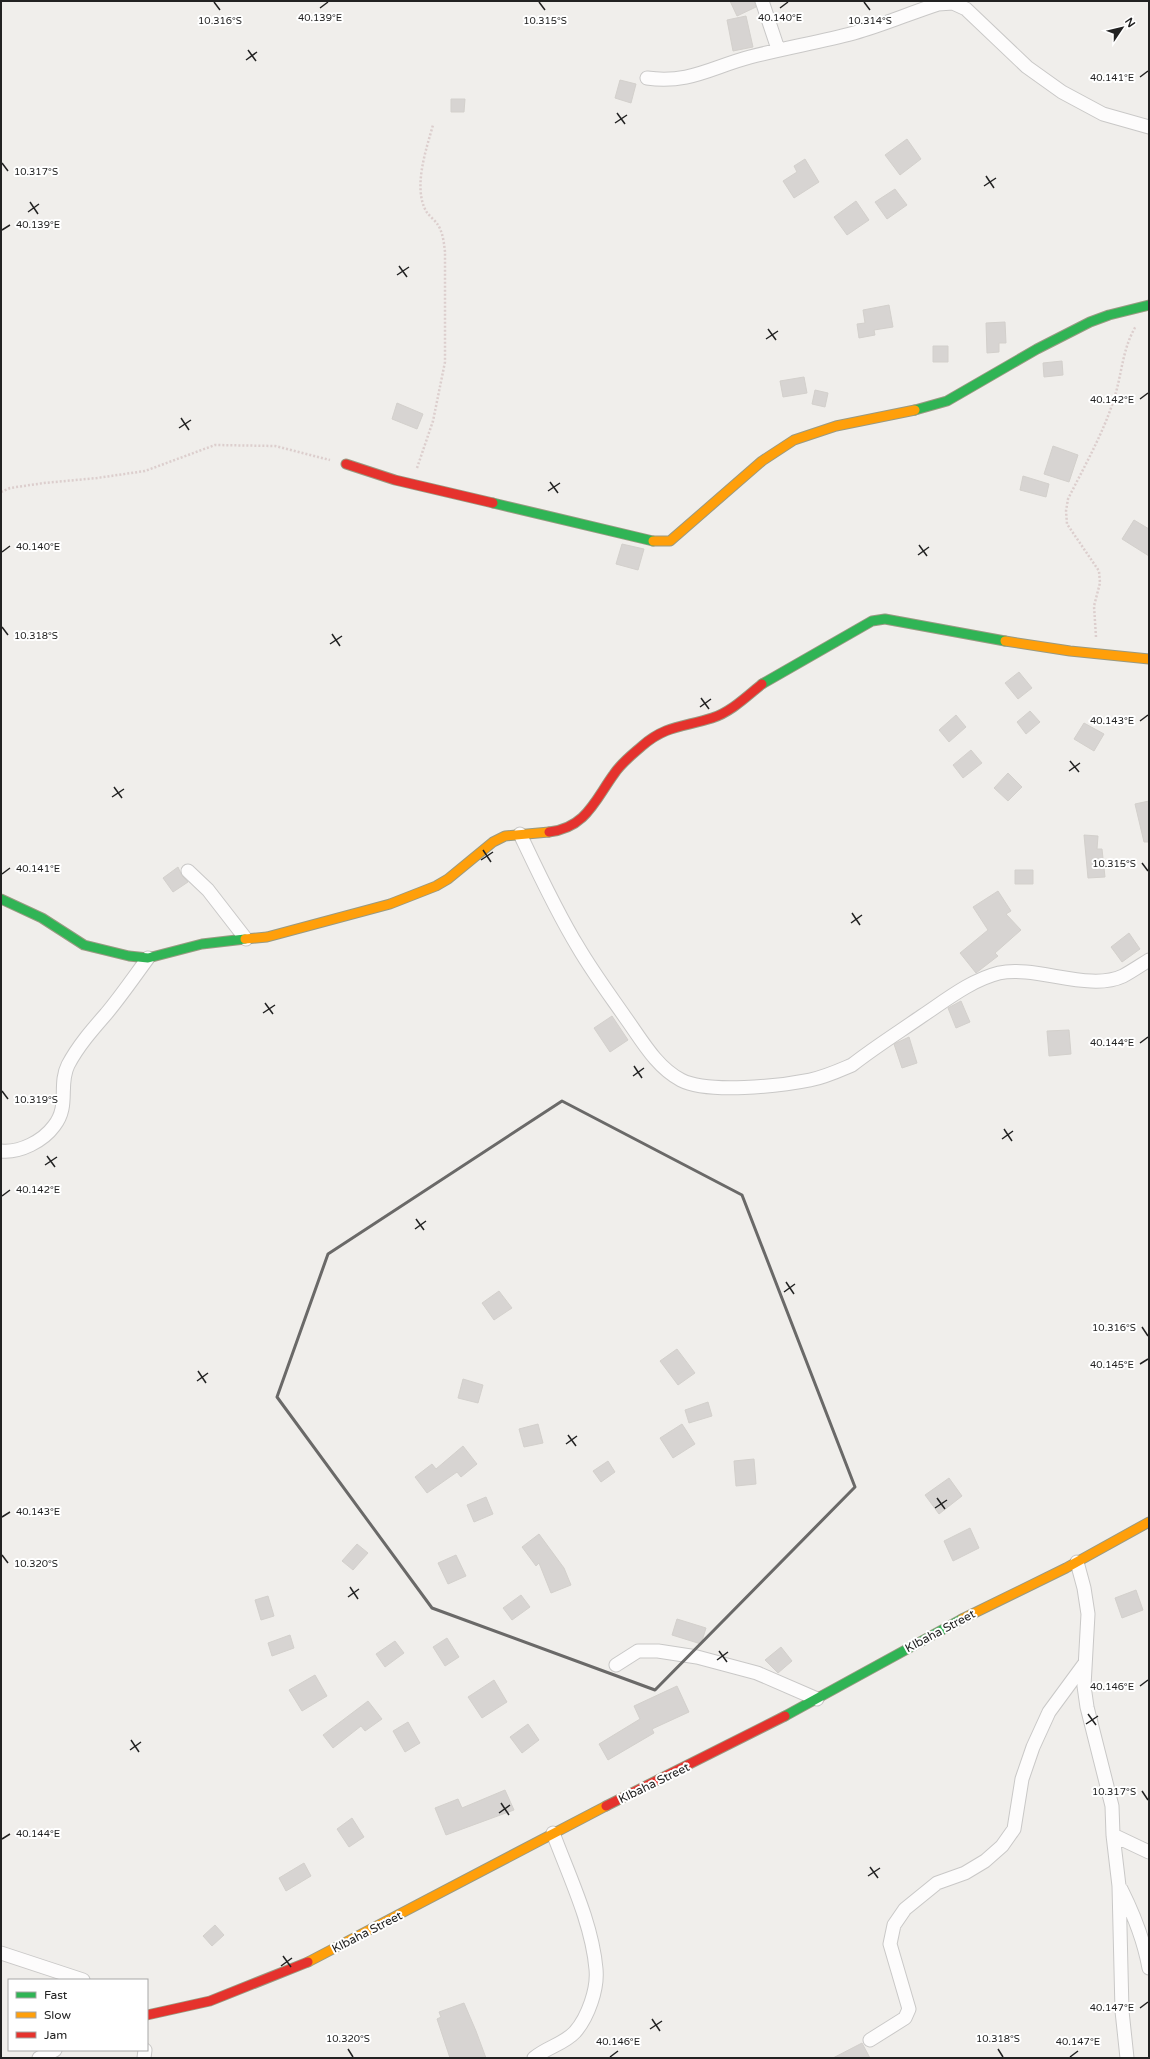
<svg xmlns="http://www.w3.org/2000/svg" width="1150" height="2059" font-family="'Varela Round',sans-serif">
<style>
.building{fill:#d7d4d2;stroke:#d3d0cc}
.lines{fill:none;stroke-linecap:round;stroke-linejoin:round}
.street-casing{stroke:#c9c8c7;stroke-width:15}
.fast-casing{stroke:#999a82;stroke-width:11}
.slow-casing{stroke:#999a82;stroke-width:11}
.jam-casing{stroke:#999a82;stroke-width:11}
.path{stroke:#dccecd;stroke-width:2.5;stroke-dasharray:2 2;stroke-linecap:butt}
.street{stroke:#fdfcfc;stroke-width:13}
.fast{stroke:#30b455;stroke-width:9}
.slow{stroke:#ff9f0a;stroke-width:9}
.jam{stroke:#e5322d;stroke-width:9}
.marked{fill:none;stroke:#6a6968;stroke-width:3;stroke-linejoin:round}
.ticks{fill:none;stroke:#222;stroke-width:1.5}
.labels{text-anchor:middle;stroke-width:4;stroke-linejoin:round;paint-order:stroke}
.street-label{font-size:12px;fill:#222;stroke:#fff}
.ticks-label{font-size:10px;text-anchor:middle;fill:#222;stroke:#fff;stroke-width:4;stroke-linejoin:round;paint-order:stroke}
</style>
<rect width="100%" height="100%" fill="#f0eeeb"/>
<!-- building -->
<path class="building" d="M730,1H754L756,7L737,16Z
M746,16L753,47L733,51L727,20Z
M620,80L636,84L631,103L615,98Z
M451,99H465L464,112H451Z
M907,139L921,159L900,175L885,155Z
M805,159L819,182L794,198L783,181L797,172L794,166Z
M895,189L907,205L887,219L875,202Z
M856,201L869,220L847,235L834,217Z
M889,305L893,327L874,330L875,335L859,338L857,324L865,323L863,310Z
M1005,322L1006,343H999V352L987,353L986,323Z
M933,346H948V362H933Z
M1062,361L1063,375L1044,377L1043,363Z
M804,377L807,393L783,397L780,381Z
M815,390L828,393L825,407L812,404Z
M397,403L423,414L417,429L392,419Z
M1053,446L1078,455L1069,482L1044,474Z
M1023,476L1049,484L1046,497L1020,490Z
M1134,520L1149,529V556L1122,539Z
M622,544L644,549L638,570L616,564Z
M1019,672L1032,688L1018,699L1005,683Z
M1030,711L1040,722L1026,734L1017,722Z
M956,715L966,727L949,742L939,730Z
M1084,723L1104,734L1094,751L1074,739Z
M971,750L982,763L963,778L953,765Z
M1008,773L1022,787L1008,801L994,788Z
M1149,801V842H1144L1135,804Z
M1084,835L1098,836L1097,849H1102L1105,877L1088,878Z
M178,867L182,876L188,882L173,892L163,878Z
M1015,870H1033V884H1015Z
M998,891L1011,911L1006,914L1021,930L995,953L998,956L976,973L960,953L988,930L973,907Z
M1129,933L1140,949L1122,962L1111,947Z
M961,1001L970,1022L956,1028L948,1008Z
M612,1016L628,1040L610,1052L594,1028Z
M1069,1030L1071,1054L1049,1056L1047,1031Z
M909,1037L917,1063L902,1068L894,1044Z
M499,1291L512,1308L494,1320L482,1303Z
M677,1349L695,1373L678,1385L660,1361Z
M463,1379L483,1385L478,1403L458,1398Z
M708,1402L712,1416L689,1423L685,1410Z
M538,1424L543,1443L524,1447L519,1429Z
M682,1424L695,1444L673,1458L660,1438Z
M463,1446L477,1464L461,1477L457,1472L427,1493L415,1477L432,1464L436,1469Z
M754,1459L756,1484L736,1486L734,1461Z
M608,1461L615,1472L601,1482L593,1471Z
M949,1478L962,1496L939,1514L925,1495Z
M486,1497L493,1514L474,1522L467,1505Z
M970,1528L979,1548L953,1561L944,1541Z
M539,1534L564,1568L571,1585L551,1593L539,1563L536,1566L522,1547Z
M357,1544L368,1553L353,1570L342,1561Z
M456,1555L466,1576L448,1584L438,1563Z
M1136,1590L1143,1610L1122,1618L1115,1598Z
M521,1595L530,1607L512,1620L503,1608Z
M268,1596L274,1616L261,1620L255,1600Z
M677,1619L706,1628L701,1644L672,1635Z
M290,1635L294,1648L272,1656L268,1643Z
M447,1638L459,1657L445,1666L433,1647Z
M395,1641L404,1653L385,1667L376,1654Z
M781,1647L792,1661L778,1673L765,1660Z
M315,1675L327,1696L302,1711L289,1690Z
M494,1680L507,1702L482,1718L468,1697Z
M677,1686L689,1712L652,1729L654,1733L608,1760L599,1744L640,1719L634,1706Z
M368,1701L382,1719L365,1731L361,1726L333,1748L323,1735Z
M408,1722L420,1743L405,1752L393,1731Z
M528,1724L539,1740L522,1753L510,1737Z
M505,1790L514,1810L446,1835L435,1808L458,1799L462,1808Z
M352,1818L364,1837L349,1847L337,1829Z
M304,1863L311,1876L286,1891L279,1878Z
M215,1925L224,1935L212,1946L203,1936Z
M464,2003L476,2031L486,2058H450L437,2019L441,2017L439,2012Z
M862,2043L870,2058H833Z"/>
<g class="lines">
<defs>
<path id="street" d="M762,1L778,49
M647,78C689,84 712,67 750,57C785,48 820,42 854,33C883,25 910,13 938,4L953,3L966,9L1027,67L1062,92L1103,114L1149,127
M520,834C538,872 556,911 578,947C592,971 609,994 625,1017C641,1039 656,1067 681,1080C708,1094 780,1086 810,1080C825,1077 838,1071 852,1065C875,1047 899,1032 922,1016C946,1000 971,980 999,973C1036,965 1089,992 1123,976C1132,971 1141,965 1149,960
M188,871L208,890L246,939
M1,1151C20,1153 43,1141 54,1126C70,1106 58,1085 68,1065C78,1046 92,1030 106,1014C121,996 134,977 148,958
M1077,1562L1084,1588L1088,1614L1084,1686L1087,1707L1112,1806L1113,1835L1119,1886L1122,2011L1127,2058
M616,1665L638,1651H658L697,1657L757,1673L817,1699
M1113,1835L1149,1852
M1121,1889C1134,1915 1144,1940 1149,1968
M1,1953L83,1980
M870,2040L905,2018L909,2009L890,1944L894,1925L905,1909L937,1883L965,1873L985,1861L1002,1846L1014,1829L1022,1779L1033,1747L1049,1712L1085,1663
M39,2058L55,2050
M144,2058L145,2050
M534,2058C547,2047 564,2044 575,2032C588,2017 598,1989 596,1969C592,1923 569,1876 553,1833"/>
<path id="fast" d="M915,410L947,401L1037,349L1090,322L1109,315L1149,305
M493,503L653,541
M762,684L872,621L885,619L1005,641
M1,899L42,918L84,945L129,956L148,958L202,944L245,939
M785,1716L962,1619"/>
<path id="slow" d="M653,541H670L762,461L794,440L836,426L915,410
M1005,641L1070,651L1149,659
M245,939L267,937L390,904L436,886L448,879L493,842L505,836L549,832
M962,1619L1066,1568L1149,1522
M308,1962L606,1806"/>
<path id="jam" d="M346,464L395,480L493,503
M549,832C586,828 595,800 614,774C621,763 633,754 642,746C666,725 684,727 712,718C731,712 747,696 762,684
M606,1806L785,1716
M147,2015L210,2001L308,1962"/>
</defs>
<!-- street casing -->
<use href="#street" class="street-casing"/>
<!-- fast casing -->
<use href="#fast" class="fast-casing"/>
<!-- slow casing -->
<use href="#slow" class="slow-casing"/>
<!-- jam casing -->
<use href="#jam" class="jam-casing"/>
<!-- path -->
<path class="path" d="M417,468L433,421L445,362V252C444,243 443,233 438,225C435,220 429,216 426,211C413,187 426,150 433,125
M1,492L10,488L44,483L97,478L145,471L215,445L275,446L330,460
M1096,637L1094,606L1100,583L1099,571L1067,524L1066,511L1068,499C1085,465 1104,432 1115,396C1122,372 1123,347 1136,326"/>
<!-- street -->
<use href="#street" class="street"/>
<!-- fast -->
<use href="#fast" class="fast"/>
<!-- slow -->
<use href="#slow" class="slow"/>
<!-- jam -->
<use href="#jam" class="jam"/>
</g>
<!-- marked area -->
<path class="marked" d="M562,1101L742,1195L855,1487L655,1690L432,1608L277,1397L328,1254Z"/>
<!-- ticks -->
<path class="ticks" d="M214,2L220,10M539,2L545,10M864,2L870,10M320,8L328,2M780,8L788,2M248,50L256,61M246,60L257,52M1140,77L1148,71M617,113L625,124M615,123L627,115M2,163L8,171M986,176L994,188M984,186L996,178M30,202L38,214M28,212L39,204M2,230L10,225M399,266L407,277M397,275L409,267M768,329L776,340M766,339L778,331M1140,399L1148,393M181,418L189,430M179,428L191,420M550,482L558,493M548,491L560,483M919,545L927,556M2,552L10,546M918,555L929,547M2,627L8,635M332,634L340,646M330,644L342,636M701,698L709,709M700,707L711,699M1140,721L1148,715M1070,761L1079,772M1069,771L1080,763M114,787L122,798M112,797L124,789M483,850L491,862M481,860L493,852M1142,863L1148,871M2,874L10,868M852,913L860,925M851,923L862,915M265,1003L273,1014M263,1013L275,1005M1140,1043L1148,1037M634,1066L642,1078M633,1076L644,1068M2,1091L8,1099M1004,1129L1012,1141M1002,1139L1013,1131M47,1156L55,1167M45,1165L57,1157M2,1196L10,1190M416,1219L424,1230M415,1229L426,1221M786,1282L794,1294M784,1292L795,1284M1142,1327L1148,1336M1140,1364L1148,1359M198,1371L206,1383M197,1381L208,1373M568,1435L576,1446M566,1444L577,1436M937,1498L945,1509M935,1508L947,1500M2,1517L10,1512M2,1555L8,1563M350,1587L358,1599M348,1597L359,1589M719,1651L727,1662M717,1660L728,1652M1140,1686L1148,1680M1088,1714L1096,1725M1086,1724L1098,1716M131,1740L139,1752M130,1750L141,1742M1142,1791L1148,1800M501,1803L509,1815M499,1813L510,1805M2,1839L10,1834M870,1867L878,1878M868,1876L880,1868M283,1956L291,1967M281,1966L292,1958M1140,2008L1148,2002M652,2019L660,2031M650,2029L662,2021M348,2049L353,2057M998,2049L1003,2057M610,2057L618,2051M1070,2057L1078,2051"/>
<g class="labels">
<!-- street labels -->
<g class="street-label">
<text transform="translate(940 1631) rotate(-28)" y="4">KIbaha Street</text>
<text transform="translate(654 1783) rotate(-26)" y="4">KIbaha Street</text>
<text transform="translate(367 1932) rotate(-27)" y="4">KIbaha Street</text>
</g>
</g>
<g class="ticks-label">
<text x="320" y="21">40.139°E</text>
<text x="780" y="21">40.140°E</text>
<text x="220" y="24">10.316°S</text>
<text x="545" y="24">10.315°S</text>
<text x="870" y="24">10.314°S</text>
<text x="1112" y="81">40.141°E</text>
<text x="36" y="175">10.317°S</text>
<text x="38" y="228">40.139°E</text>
<text x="1112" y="403">40.142°E</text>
<text x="38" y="550">40.140°E</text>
<text x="36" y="639">10.318°S</text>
<text x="1112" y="724">40.143°E</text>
<text x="1114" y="867">10.315°S</text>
<text x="38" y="872">40.141°E</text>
<text x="1112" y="1046">40.144°E</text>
<text x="36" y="1103">10.319°S</text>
<text x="38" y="1193">40.142°E</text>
<text x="1114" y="1331">10.316°S</text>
<text x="1112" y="1368">40.145°E</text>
<text x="38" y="1515">40.143°E</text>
<text x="36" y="1567">10.320°S</text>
<text x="1112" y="1690">40.146°E</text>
<text x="1114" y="1795">10.317°S</text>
<text x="38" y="1837">40.144°E</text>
<text x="1112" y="2011">40.147°E</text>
<text x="348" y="2042">10.320°S</text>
<text x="998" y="2042">10.318°S</text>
<text x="618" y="2045">40.146°E</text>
<text x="1078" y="2045">40.147°E</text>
</g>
<!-- border -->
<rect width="1150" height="2059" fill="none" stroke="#222222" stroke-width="4"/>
<!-- legend -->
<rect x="8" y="1979" width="140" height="72" fill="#ffffff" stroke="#a7a7a7"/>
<rect x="16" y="1992" width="20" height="6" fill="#30b455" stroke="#a7a7a7"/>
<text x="44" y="1999" font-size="12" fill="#222222">Fast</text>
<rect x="16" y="2012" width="20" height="6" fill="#ff9f0a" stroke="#a7a7a7"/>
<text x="44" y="2019" font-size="12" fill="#222222">Slow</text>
<rect x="16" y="2032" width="20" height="6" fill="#e5322d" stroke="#a7a7a7"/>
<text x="44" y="2039" font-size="12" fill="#222222">Jam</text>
<!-- north arrow -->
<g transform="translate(1122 28) rotate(55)" stroke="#ffffff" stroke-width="3" paint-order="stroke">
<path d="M0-3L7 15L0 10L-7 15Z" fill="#222222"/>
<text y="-6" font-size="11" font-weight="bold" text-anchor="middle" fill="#222222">N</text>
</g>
</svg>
